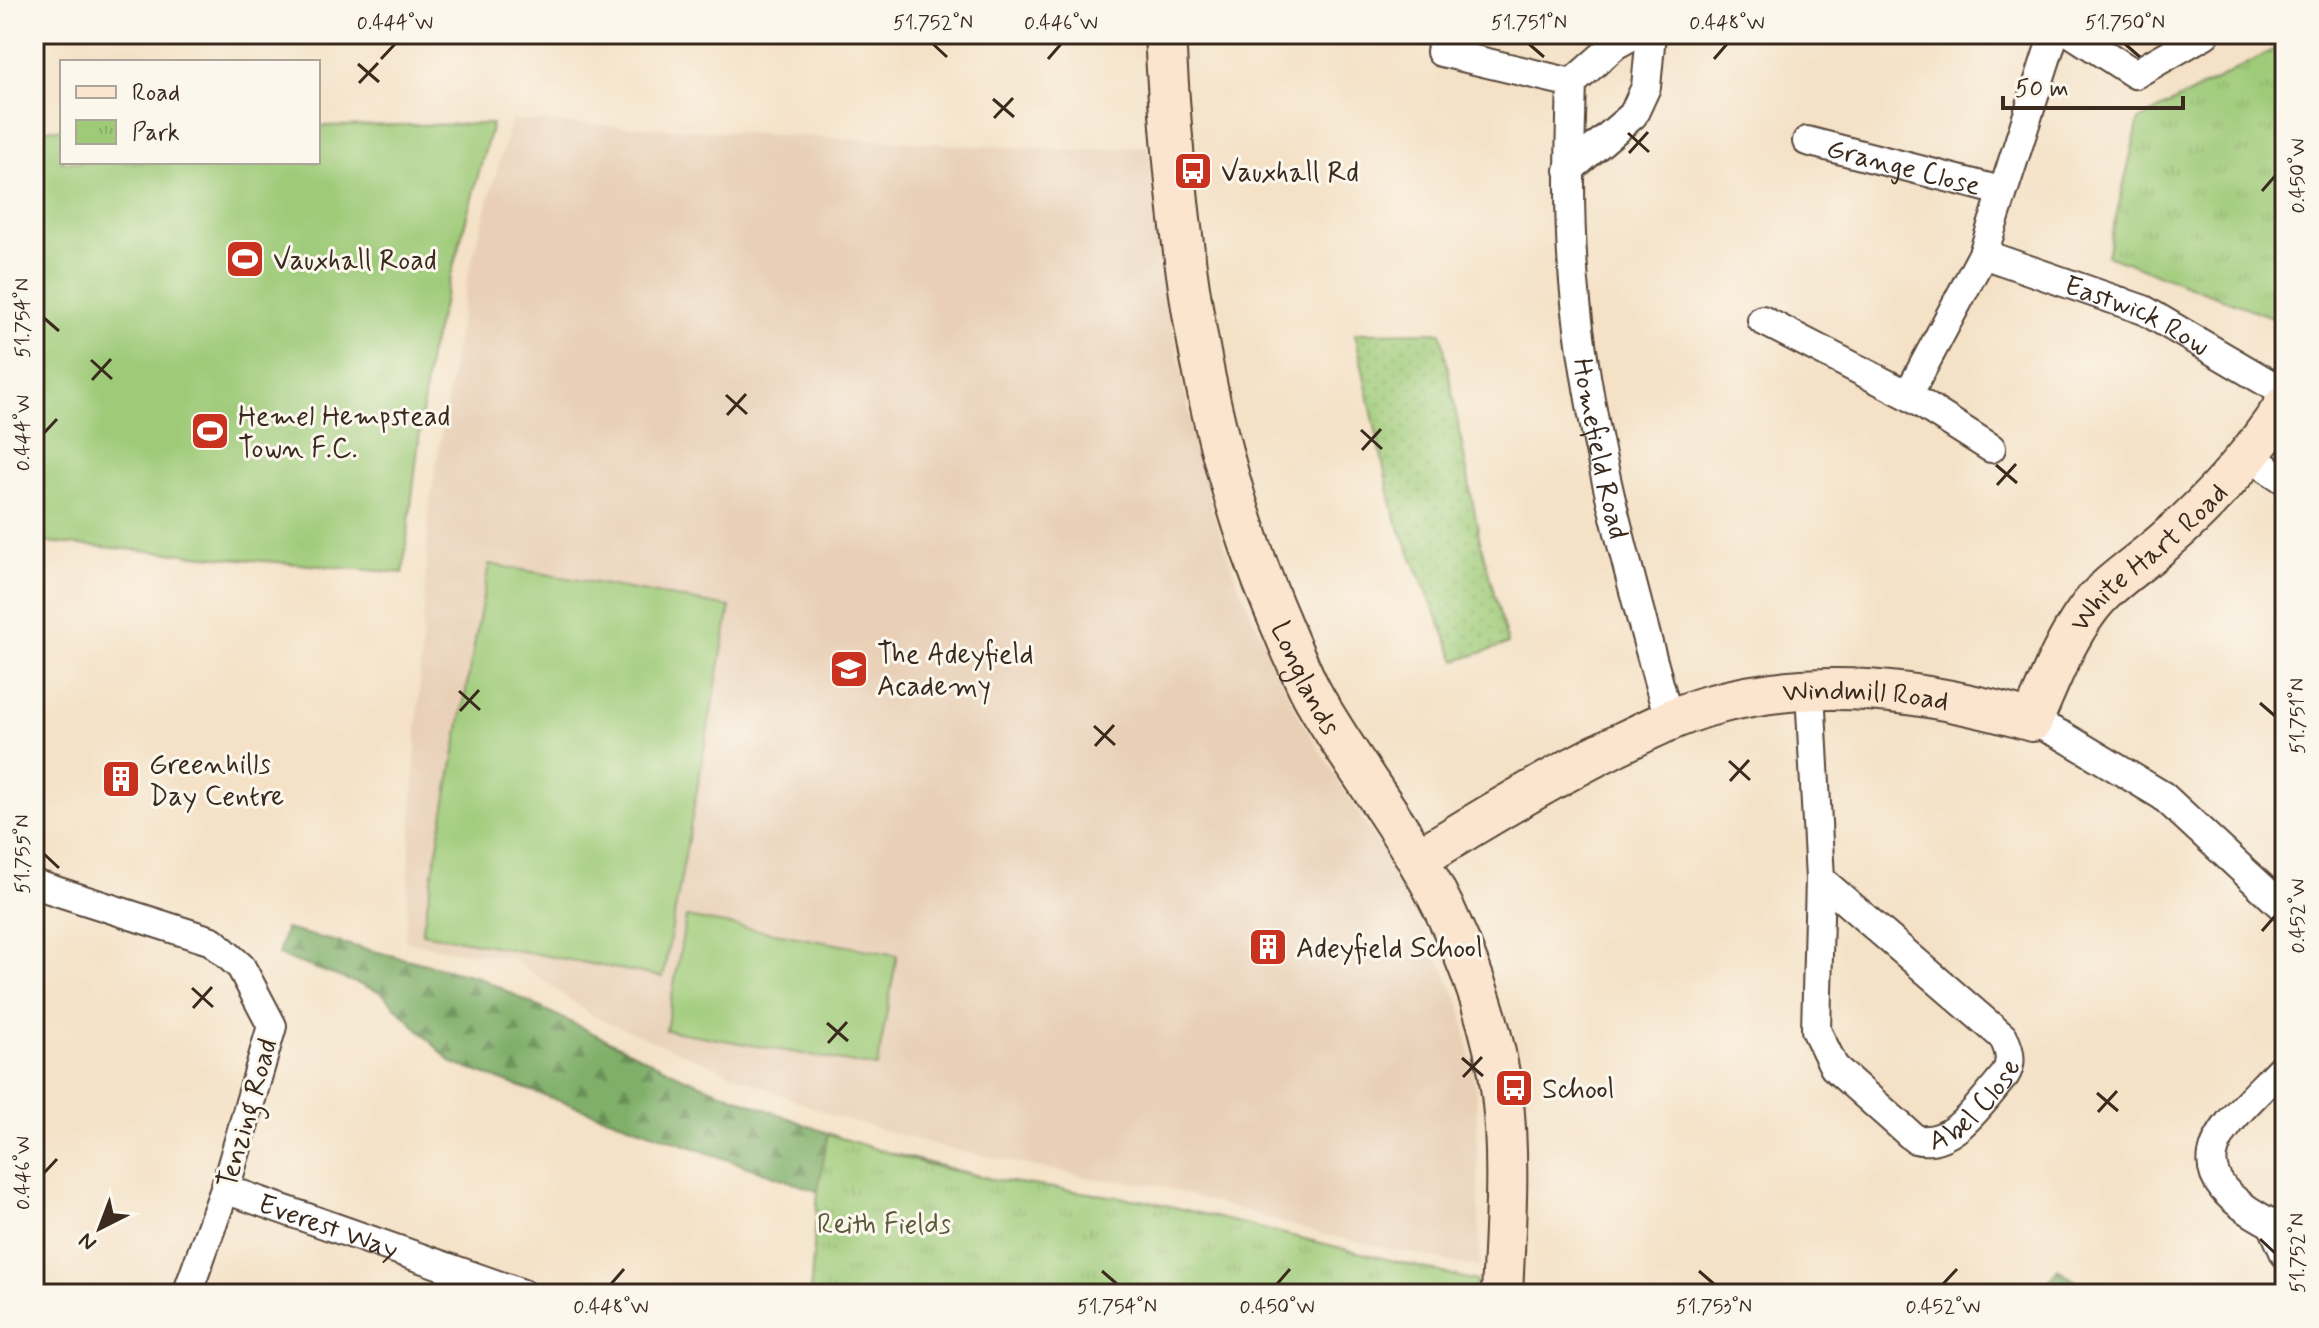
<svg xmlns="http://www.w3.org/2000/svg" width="2319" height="1328" font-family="Mynerve,sans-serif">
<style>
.built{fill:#e8cfb6}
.grass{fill:#9fcb79;stroke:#6d7a4c;stroke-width:2}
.forest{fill:url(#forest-firs);stroke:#5d6c44;stroke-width:2}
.park{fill:url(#park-tufts);stroke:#6d7a4c;stroke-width:2}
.garden{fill:url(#garden-dots);stroke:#6d7a4c;stroke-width:2}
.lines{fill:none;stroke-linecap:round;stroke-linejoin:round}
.street-casing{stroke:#574537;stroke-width:32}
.secondary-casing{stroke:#574537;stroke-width:44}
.street{stroke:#fff;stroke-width:28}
.secondary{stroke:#fce5cf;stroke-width:40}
.ticks{fill:none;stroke:#3b2a1e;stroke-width:3}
.labels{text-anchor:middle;stroke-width:6;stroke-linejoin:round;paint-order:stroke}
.street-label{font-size:28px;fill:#3b2a1e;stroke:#fbf7ec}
.poi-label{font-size:28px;fill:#3b2a1e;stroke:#fbf7ec;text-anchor:start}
.park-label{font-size:28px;fill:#595a39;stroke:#fbf7ec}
.neatline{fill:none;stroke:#3b2a1e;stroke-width:3}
.ticks-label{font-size:20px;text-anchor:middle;fill:#3b2a1e}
</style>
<defs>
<pattern id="forest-firs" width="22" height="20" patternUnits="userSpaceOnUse" patternTransform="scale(2)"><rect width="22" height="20" fill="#7faf69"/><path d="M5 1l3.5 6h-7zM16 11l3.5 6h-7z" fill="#698f56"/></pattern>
<pattern id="park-tufts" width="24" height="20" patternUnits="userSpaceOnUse" patternTransform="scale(2)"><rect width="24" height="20" fill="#9fcb79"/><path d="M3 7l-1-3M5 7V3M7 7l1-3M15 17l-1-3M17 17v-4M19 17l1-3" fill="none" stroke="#8aae68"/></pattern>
<pattern id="garden-dots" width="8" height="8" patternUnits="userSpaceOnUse" patternTransform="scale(2)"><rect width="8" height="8" fill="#9fcb79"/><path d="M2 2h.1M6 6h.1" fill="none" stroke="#8aae68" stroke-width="1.8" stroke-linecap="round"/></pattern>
</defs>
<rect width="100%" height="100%" fill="#fbf7ec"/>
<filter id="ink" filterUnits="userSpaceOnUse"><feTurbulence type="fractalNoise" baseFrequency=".0125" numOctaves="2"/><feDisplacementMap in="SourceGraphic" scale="16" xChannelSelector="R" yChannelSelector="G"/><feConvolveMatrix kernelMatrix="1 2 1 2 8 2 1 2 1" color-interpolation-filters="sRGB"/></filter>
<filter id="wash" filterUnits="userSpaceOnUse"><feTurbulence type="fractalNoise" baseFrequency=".006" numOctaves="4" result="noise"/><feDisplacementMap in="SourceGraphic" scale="32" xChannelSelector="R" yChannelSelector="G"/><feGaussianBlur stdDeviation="1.8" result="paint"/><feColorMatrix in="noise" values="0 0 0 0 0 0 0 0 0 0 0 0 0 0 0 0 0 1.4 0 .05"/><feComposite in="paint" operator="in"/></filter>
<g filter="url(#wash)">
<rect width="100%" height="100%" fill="#f4e1c6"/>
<!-- built -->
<path class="built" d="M511,120L1072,151L1147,146L1163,271L1188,408L1213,512L1238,584L1301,720L1408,892L1461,1007L1476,1092L1480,1268L1321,1234L1153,1184L1096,1179L949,1149L831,1115L593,1016L510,957L459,952L405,941L430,502L468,275Z"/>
<!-- grass -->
<path class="grass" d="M492,124L429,356L403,573L34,541V129H62V162H318V126Z
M489,564L730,607L663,977L422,933Z
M686,917L897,955L877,1067L666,1030Z"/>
<!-- forest -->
<path class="forest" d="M285,929L478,977L685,1078L856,1144L995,1180L1153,1202L1476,1281L1475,1294L851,1203L452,1063L381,992L278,955Z
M2058,1268L2092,1294H2039Z"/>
<!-- park -->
<path class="park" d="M2285,44V322L2107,255L2139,120Z
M828,1134L928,1165L995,1180L1153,1202L1476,1281L1475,1294H810L818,1191Z"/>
<!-- garden -->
<path class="garden" d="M1441,332L1480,541L1508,644L1456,661L1394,515L1355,333Z"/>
</g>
<g filter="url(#ink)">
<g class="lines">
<defs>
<g id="street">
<path d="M1444,34L1441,52L1572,83"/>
<path id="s1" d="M1635,34L1615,45L1572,83C1570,149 1568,216 1574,282C1587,431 1630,577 1669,720"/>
<path d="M2073,34L2135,74L2205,34"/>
<path id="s2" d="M1807,141L2001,191"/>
<path d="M1569,170L1633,115L1646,87L1651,34"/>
<path id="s3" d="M1983,254L2144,310L2285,393"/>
<path d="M1762,320L1908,395L1991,448"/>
<path d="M1908,395L1983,254L2054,34"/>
<path d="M2250,457L2285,480"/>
<path id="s4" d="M1810,691L1820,879L1816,1030L1834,1067L1915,1139C1953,1149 1982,1101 2005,1075C2013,1062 2010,1050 2003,1037L1820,879"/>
<path d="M2032,721L2065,737L2163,796L2285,909"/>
<path d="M34,884L212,941L241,967L272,1026L225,1189L187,1294"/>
<path d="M2285,1064C2227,1126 2162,1167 2272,1224L2285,1220"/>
<path id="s5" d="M225,1189L523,1294"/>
<path d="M2272,1224L2285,1254"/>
</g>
<g id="secondary">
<path id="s6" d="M1165,34C1175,227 1199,428 1274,608C1286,636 1298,667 1312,694C1343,750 1383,801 1416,857C1456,923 1493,1017 1502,1094C1510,1160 1505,1228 1502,1294"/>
<path id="s7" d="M1418,859C1482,819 1545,781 1613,747C1644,732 1675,716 1708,706C1816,675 1926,690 2032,721C2048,685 2063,644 2087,611C2107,583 2138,565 2164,542C2212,501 2250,458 2285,405"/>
</g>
</defs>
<!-- street casing -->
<use href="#street" class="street-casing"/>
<!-- secondary casing -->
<use href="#secondary" class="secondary-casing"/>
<!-- street -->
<use href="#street" class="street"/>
<!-- secondary -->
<use href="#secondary" class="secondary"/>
</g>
</g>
<!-- ticks -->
<path class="ticks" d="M933,44L947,57M1529,44L1544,57M2125,44L2140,57M381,59L395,44M1048,59L1061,44M1714,59L1727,44M358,64L379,82M359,83L378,63M993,99L1014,117M994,118L1013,98M1628,133L1649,152M1629,153L1648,132M2262,191L2275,176M44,318L59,331M91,360L112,379M92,380L111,359M726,395L747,414M727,415L746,394M1361,430L1382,449M44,433L57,419M1362,450L1381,429M1996,465L2017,483M1997,485L2016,464M459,691L480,710M2260,703L2275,716M460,711L479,690M1094,726L1115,745M1095,746L1114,725M1729,761L1750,780M1730,781L1749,760M44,854L59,868M2262,931L2275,916M192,988L213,1007M193,1008L212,987M827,1023L848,1041M828,1043L847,1022M1462,1058L1483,1076M1463,1077L1482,1057M2097,1093L2118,1111M2098,1112L2117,1091M44,1173L57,1159M2260,1239L2275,1253M1102,1271L1117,1284M1699,1271L1714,1284M611,1284L624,1269M1277,1284L1290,1269M1943,1284L1957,1269"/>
<!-- icons -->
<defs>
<symbol id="bus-square" viewBox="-11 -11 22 22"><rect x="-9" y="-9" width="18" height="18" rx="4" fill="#c8321e" stroke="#fbf7ec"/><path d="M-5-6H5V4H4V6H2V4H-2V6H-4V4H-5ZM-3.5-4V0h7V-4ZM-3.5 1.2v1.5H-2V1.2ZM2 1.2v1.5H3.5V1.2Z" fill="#fff"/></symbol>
<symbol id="stadium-square" viewBox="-11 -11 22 22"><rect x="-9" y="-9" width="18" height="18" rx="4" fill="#c8321e" stroke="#fbf7ec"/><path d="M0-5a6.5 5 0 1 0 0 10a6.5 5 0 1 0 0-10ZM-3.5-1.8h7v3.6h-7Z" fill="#fff"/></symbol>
<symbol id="school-square" viewBox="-11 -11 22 22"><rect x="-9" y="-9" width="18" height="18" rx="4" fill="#c8321e" stroke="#fbf7ec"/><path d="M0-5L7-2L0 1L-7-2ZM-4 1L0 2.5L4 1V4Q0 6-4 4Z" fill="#fff"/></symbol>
<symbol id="building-square" viewBox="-11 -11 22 22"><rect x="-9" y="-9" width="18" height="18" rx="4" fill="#c8321e" stroke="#fbf7ec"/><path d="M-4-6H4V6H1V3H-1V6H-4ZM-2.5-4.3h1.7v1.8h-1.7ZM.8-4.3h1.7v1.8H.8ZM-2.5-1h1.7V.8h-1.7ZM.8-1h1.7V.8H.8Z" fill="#fff"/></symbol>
</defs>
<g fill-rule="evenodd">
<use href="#bus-square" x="1171" y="149" width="44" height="44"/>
<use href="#stadium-square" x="223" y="237" width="44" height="44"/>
<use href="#stadium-square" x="188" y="409" width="44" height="44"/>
<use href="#school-square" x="827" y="647" width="44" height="44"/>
<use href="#building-square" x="99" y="757" width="44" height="44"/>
<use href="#building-square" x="1246" y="925" width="44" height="44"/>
<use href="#bus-square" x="1492" y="1066" width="44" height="44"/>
</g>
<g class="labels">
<!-- street labels -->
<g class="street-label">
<text dy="10" stroke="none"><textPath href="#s2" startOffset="100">Grange Close</textPath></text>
<text dy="10" stroke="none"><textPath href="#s3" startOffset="166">Eastwick Row</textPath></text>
<text dy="10" stroke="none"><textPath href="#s1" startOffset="448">Homefield Road</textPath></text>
<text dy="10" stroke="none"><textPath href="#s7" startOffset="862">White Hart Road</textPath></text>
<text dy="10" stroke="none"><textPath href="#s6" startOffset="664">Longlands</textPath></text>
<text dy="10" stroke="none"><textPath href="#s7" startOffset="488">Windmill Road</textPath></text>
<text dy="10" stroke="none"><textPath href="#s4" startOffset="562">Abel Close</textPath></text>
<text transform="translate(246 1113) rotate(-74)" y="10">Tenzing Road</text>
<text dy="10" stroke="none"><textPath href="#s5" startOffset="110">Everest Way</textPath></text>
</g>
<!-- poi labels -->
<g class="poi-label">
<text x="1221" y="181">Vauxhall Rd</text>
<text x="273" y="269">Vauxhall Road</text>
<text x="238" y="425">Hemel Hempstead<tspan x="238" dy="32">Town F.C.</tspan></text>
<text x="877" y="663">The Adeyfield<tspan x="877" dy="32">Academy</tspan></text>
<text x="149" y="773">Greenhills<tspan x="149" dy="32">Day Centre</tspan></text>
<text x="1296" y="957">Adeyfield School</text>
<text x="1542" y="1098">School</text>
</g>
<!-- park labels -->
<g class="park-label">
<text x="884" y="1233">Reith Fields</text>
</g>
</g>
<!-- margin -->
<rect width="2319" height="1328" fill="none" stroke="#fbf7ec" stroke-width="88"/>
<!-- legend -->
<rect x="60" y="60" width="260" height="104" fill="#fbf7ec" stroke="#aea59a" stroke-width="2"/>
<rect x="76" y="86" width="40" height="12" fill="#fce5cf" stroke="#aea59a" stroke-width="2"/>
<text x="132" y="100" font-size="24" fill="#3b2a1e">Road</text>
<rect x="76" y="120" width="40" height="24" fill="url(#park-tufts)" stroke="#aea59a" stroke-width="2"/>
<text x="132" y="140" font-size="24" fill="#3b2a1e">Park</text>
<!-- north arrow -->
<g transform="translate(100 1228) rotate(222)" stroke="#fbf7ec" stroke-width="6" paint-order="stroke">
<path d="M0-6L14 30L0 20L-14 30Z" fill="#3b2a1e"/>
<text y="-12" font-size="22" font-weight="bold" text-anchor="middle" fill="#3b2a1e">N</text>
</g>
<!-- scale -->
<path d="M2003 96v12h180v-12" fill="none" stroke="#3b2a1e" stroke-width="4"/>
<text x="2015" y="96" font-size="24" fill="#3b2a1e" stroke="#fbf7ec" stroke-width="6" paint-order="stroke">50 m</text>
<rect x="44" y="44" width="2231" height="1240" class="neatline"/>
<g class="ticks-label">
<text x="395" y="29">0.444°W</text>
<text x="933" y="29">51.752°N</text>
<text x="1061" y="29">0.446°W</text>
<text x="1529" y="29">51.751°N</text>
<text x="1727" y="29">0.448°W</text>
<text x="2125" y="29">51.750°N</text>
<text transform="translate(2297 176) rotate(-90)" y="7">0.450°W</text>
<text transform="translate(22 318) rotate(-90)" y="7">51.754°N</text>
<text transform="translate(22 433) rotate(-90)" y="7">0.444°W</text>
<text transform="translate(2297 716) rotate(-90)" y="7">51.751°N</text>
<text transform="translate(22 854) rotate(-90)" y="7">51.755°N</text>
<text transform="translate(2297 916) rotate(-90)" y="7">0.452°W</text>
<text transform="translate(22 1173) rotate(-90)" y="7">0.446°W</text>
<text transform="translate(2297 1253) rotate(-90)" y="7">51.752°N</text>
<text x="611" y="1313">0.448°W</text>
<text x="1117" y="1313">51.754°N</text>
<text x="1277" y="1313">0.450°W</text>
<text x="1714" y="1313">51.753°N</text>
<text x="1943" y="1313">0.452°W</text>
</g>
</svg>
